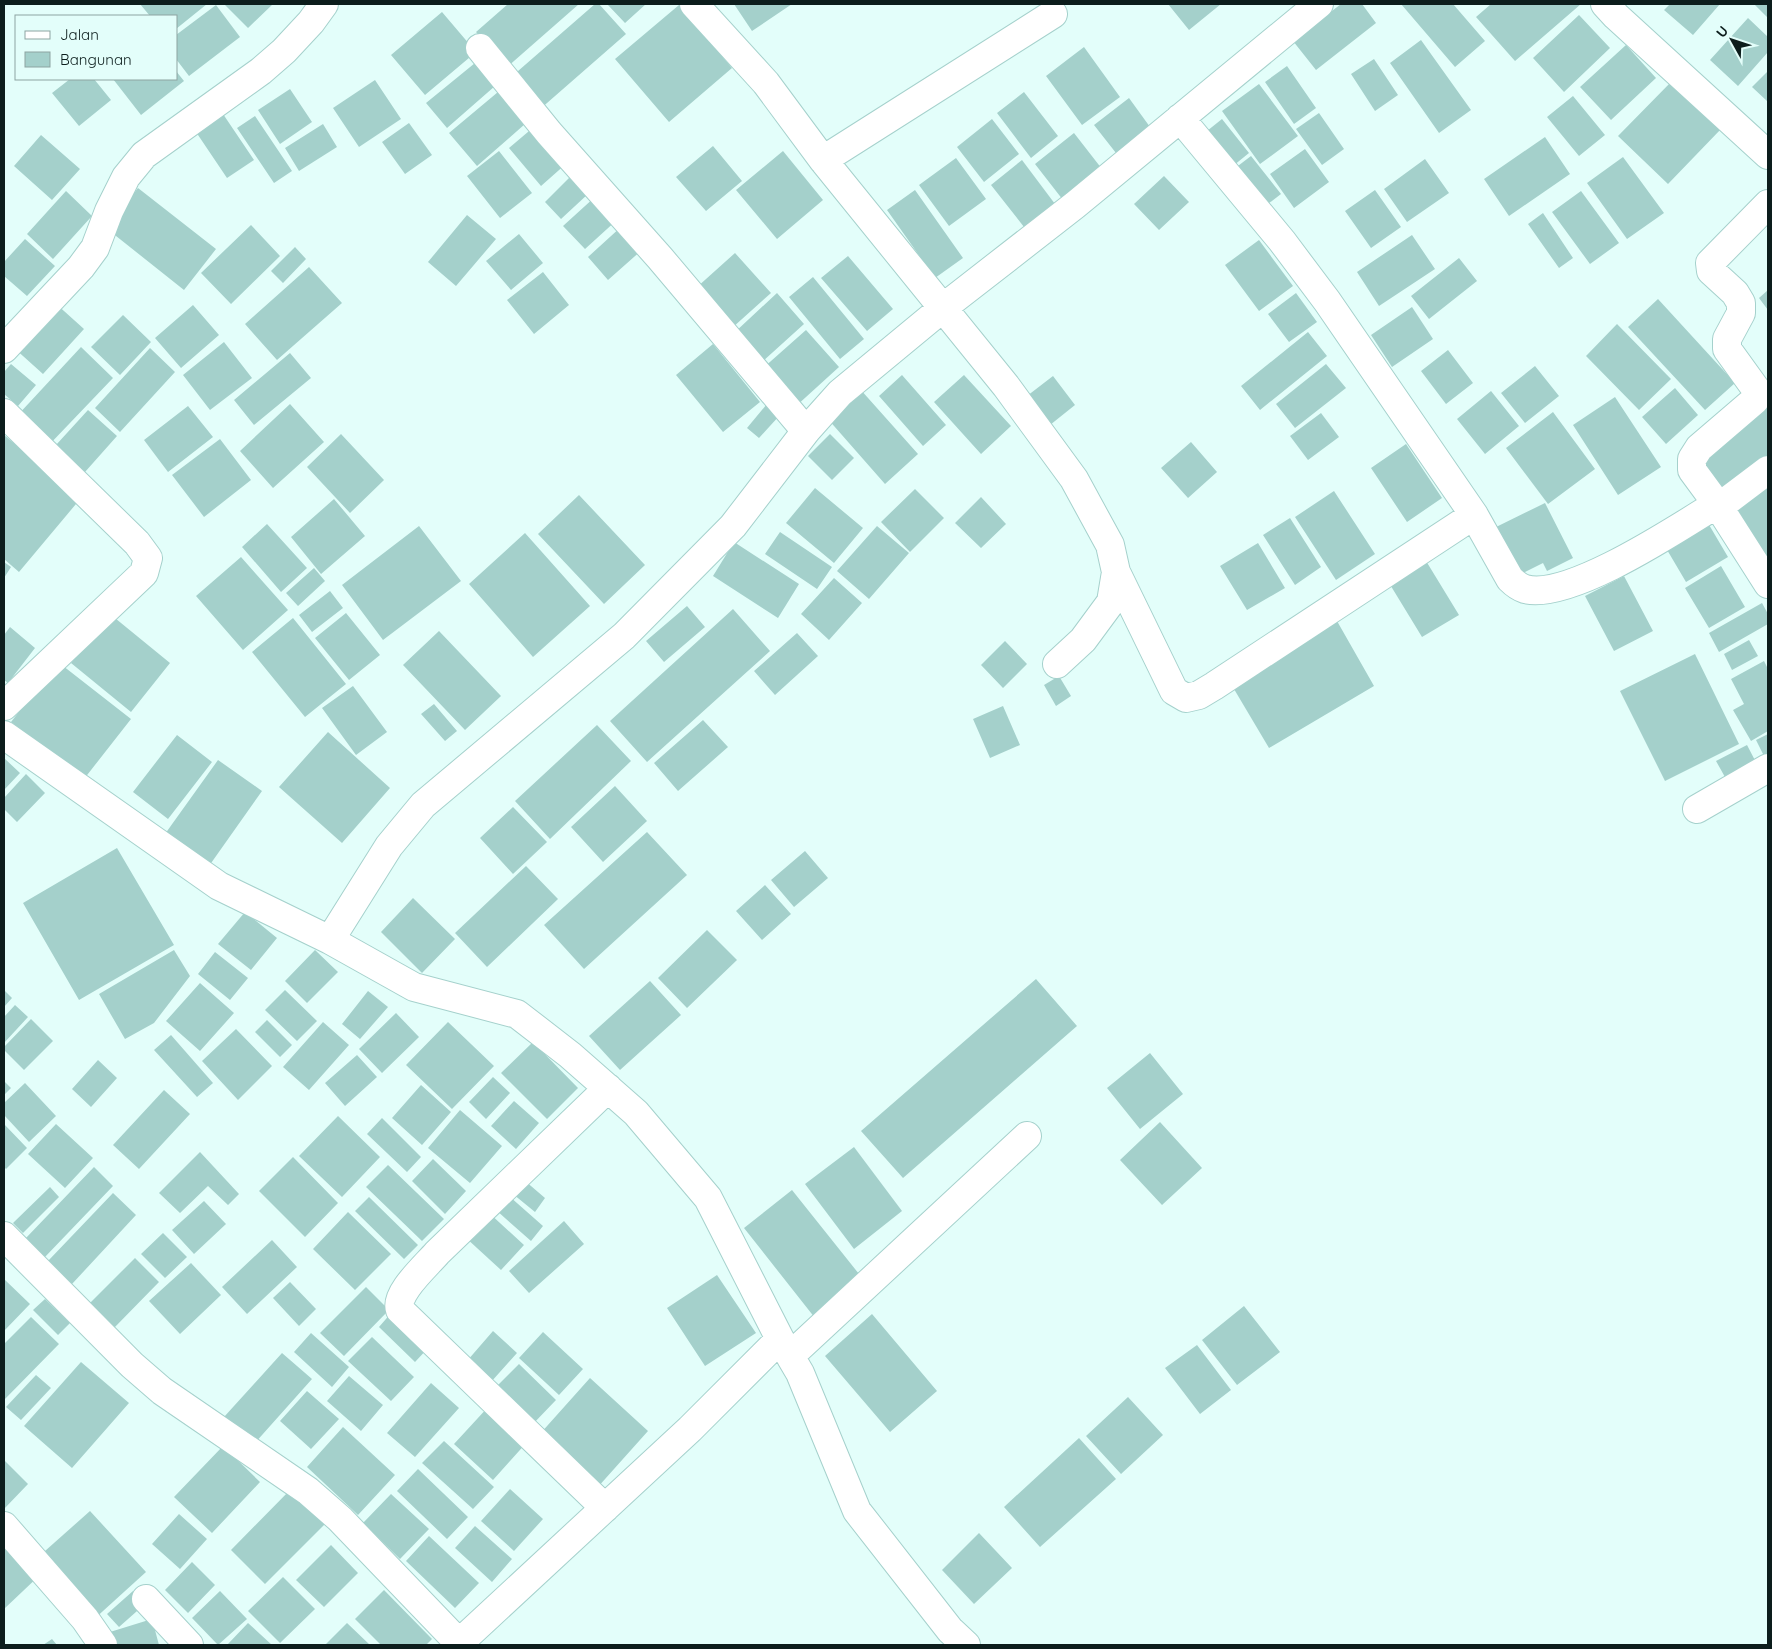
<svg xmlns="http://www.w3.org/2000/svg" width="1772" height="1649" font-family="Quicksand,sans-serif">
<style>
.building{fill:#a4d0cb}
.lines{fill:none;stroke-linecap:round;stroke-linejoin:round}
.street-casing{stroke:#a5d1cc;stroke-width:30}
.street{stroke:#fff;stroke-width:28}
</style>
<rect width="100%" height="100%" fill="#e3fefa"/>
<!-- building -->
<path class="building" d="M140,4H207L176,29V16H150Z
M224,4H273L248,28Z
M508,4H579L507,67L476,32Z
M595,4H599L626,34L539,110L510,78Z
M607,4H646L625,23Z
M734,4H792L752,31Z
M1168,4H1221L1189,30Z
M1341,4H1362L1376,23L1316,70L1293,41Z
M1401,4H1453L1485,41L1455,67Z
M1491,4H1581L1515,61L1476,17Z
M1670,4H1720L1693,35L1664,10Z
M1754,4H1768V18Z
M216,5L240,37L189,76L176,59V35Z
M679,5L732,68L669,122L615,59Z
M442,12L476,52L425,95L391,55Z
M1579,15L1610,48L1564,92L1533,58Z
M1748,18L1768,37V52L1738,86L1710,60Z
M1421,40L1471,110L1439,133L1390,63Z
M1626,45L1656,78L1611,120L1580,87Z
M1084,47L1120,97L1082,125L1046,76Z
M1374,59L1398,95L1375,111L1351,74Z
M475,63L495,86L447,128L426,103Z
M1287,66L1316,108L1294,124L1265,82Z
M176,71L184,81L141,115L113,79H176Z
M1768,71V100L1767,101L1752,87Z
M70,79H94L111,100L79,126L52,93Z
M375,80L401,119L359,147L333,108Z
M1671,82L1721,129L1668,184L1618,136Z
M1259,84L1298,136L1260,164L1222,111Z
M290,89L312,122L280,144L258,110Z
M498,92L525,124L477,166L449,133Z
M1024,92L1058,136L1031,158L997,113Z
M1573,96L1605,135L1579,156L1547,117Z
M1129,98L1150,127L1116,153L1094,125Z
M1319,113L1344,149L1322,165L1296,129Z
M223,114L254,160L227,178L196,132Z
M255,116L292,171L274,183L237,128Z
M992,119L1019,154L984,182L957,147Z
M1222,119L1249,153L1228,170L1202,135Z
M409,123L432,155L405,174L382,142Z
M323,124L337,147L299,171L285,148Z
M535,126L567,163L541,186L509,148Z
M1074,133L1102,169L1063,200L1035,164Z
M41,135L80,169L52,200L14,166Z
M1545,137L1570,174L1509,216L1484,179Z
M713,146L742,181L706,211L676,177Z
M1305,149L1329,182L1294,208L1270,174Z
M499,151L532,193L500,218L467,176Z
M783,151L823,200L777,239L736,190Z
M1251,156L1281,194L1260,210L1230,172Z
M1623,157L1664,213L1627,239L1587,183Z
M956,158L986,199L949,226L919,185Z
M1425,159L1449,193L1407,222L1384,189Z
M1022,160L1055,204L1024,227L991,185Z
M1164,176L1189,202L1159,230L1134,204Z
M570,177L588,194L561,219L545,202Z
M138,188L216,249L184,290L106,228Z
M915,190L963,258L935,278L887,210Z
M1375,190L1401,227L1371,248L1345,211Z
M66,191L92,216L53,259L27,234Z
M1581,191L1619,243L1590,264L1552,212Z
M596,196L618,219L585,249L563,226Z
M1543,213L1573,258L1559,268L1528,224Z
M467,215L496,239L456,286L428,262Z
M251,225L280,256L231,304L201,273Z
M622,226L643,249L608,280L588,257Z
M519,234L543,263L511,290L486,261Z
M1412,235L1435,269L1379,306L1357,272Z
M25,239L55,266L27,296L4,276V262Z
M1259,240L1293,286L1259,311L1225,265Z
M295,247L306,259L283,283L271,271Z
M735,253L771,293L732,328L696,288Z
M848,256L893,309L867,331L821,278Z
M1459,258L1477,281L1429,319L1411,296Z
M309,267L342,303L277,360L245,324Z
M543,272L569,305L534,334L507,300Z
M813,277L864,339L840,359L789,297Z
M1768,290V310L1759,298Z
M777,293L804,324L761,363L734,333Z
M1296,293L1317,322L1289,342L1268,314Z
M1658,299L1735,383L1705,410L1628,327Z
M54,302L84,329L43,374L13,347Z
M193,305L219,335L181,368L155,338Z
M1412,307L1433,339L1392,367L1371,335Z
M123,315L151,342L120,375L91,347Z
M1617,324L1671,379L1639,410L1586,356Z
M806,330L839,367L795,407L762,369Z
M1308,332L1327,356L1260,410L1241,386Z
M224,342L252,378L210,410L183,375Z
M713,344L760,402L723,432L676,375Z
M81,347L113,378L47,447L16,417Z
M150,348L175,372L120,432L95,408Z
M1448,350L1473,383L1446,404L1421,371Z
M290,353L311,378L254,425L234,400Z
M11,364L36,385L18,406L4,394V372Z
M1326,364L1346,388L1295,428L1276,404Z
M1535,366L1559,396L1525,423L1501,393Z
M902,375L946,425L923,446L879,396Z
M964,375L1011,426L981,454L934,402Z
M1053,376L1075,405L1050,425L1027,396Z
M1675,388L1698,415L1666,444L1642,417Z
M860,389L918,454L885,484L827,418Z
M1491,391L1519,426L1485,454L1457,419Z
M1615,397L1661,467L1618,495L1573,425Z
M290,404L324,442L273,488L240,451Z
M767,404L780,415L759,438L747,428Z
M188,406L213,437L168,472L144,440Z
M1768,406V467L1726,497L1697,457Z
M88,410L117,436L85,472L56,445Z
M1553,412L1595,469L1548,504L1506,448Z
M1321,413L1339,437L1308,460L1290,436Z
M341,434L384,480L350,513L307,467Z
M830,434L854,458L832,480L808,456Z
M4,435L81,498L19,572L4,559Z
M220,439L251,480L204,517L172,475Z
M1191,442L1217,472L1188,498L1161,468Z
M1406,444L1442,498L1407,522L1371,468Z
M1768,474V576L1725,506Z
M815,488L863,528L834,563L786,523Z
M915,489L944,518L910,552L881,522Z
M1334,491L1375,554L1336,580L1295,517Z
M579,495L645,565L604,604L538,534Z
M981,497L1006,524L981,548L955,523Z
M334,499L365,536L321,574L291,537Z
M1545,503L1573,558L1547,571L1543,563L1513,578L1490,530Z
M1290,518L1321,567L1295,585L1263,535Z
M1705,518L1728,557L1686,582L1663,543Z
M267,524L307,568L281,592L242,547Z
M419,526L461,581L383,640L342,585Z
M877,526L909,553L869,599L837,571Z
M780,532L832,567L817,589L765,554Z
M525,533L590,606L533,657L469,584Z
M734,542L799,584L778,618L713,576Z
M1258,543L1285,588L1247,610L1220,566Z
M1423,556L1459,615L1422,637L1386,578Z
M241,557L288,610L243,650L196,596Z
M4,562L11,567L4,578Z
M1721,566L1745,607L1709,628L1685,588Z
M314,568L325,581L298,606L286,593Z
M1624,576L1653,631L1614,651L1585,596Z
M834,578L862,603L829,640L801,614Z
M330,591L343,608L312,632L299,615Z
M1762,603L1768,614V624L1719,652L1709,633Z
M687,606L705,627L664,662L646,641Z
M733,609L770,651L647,762L610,721Z
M346,613L380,655L349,680L315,638Z
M110,614L170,663L131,712L71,663Z
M293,618L346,684L305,717L252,652Z
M1337,621L1374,686L1269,748L1231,684Z
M10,627L35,648L8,683L4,680V635Z
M439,631L501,696L465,730L403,665Z
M797,633L818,656L775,695L754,671Z
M1749,640L1758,656L1732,670L1724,654Z
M1005,641L1027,664L1003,688L981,665Z
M1695,654L1739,744L1665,781L1620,691Z
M1764,661L1768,669V731L1751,741L1733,710L1744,704L1731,679Z
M58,662L131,719L84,779L11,722Z
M1059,676L1071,696L1056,706L1044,685Z
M353,686L387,732L356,755L322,708Z
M434,704L457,731L445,741L421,714Z
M1003,706L1020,745L990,758L973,719Z
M703,720L728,747L678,791L654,763Z
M597,725L631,761L550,839L515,801Z
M328,732L390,788L342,843L279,787Z
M1768,734V764L1756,740Z
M177,735L212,762L168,819L133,792Z
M1747,745L1760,770L1730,786L1716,761Z
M4,758L20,773L4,790Z
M218,760L262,791L209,866L165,834Z
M26,774L45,793L17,822L4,809V798Z
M615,786L647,821L603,862L571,827Z
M513,807L547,842L513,874L480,838Z
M647,832L687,875L584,969L544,925Z
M117,848L174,945L79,1000L23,903Z
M805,851L828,878L794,907L771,880Z
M526,866L558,899L487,967L455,933Z
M765,885L791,914L762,940L736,911Z
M413,898L455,939L422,973L381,932Z
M245,912L277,938L251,970L218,944Z
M707,930L737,960L687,1008L658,978Z
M174,950L190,976L154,1023L125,1039L99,994Z
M315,950L338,972L307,1003L285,981Z
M215,952L248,978L230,1000L198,974Z
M1036,979L1077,1026L903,1178L861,1131Z
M650,981L681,1015L620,1070L589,1036Z
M200,983L234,1013L200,1051L166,1021Z
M4,990L12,998L4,1007Z
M285,990L317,1021L297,1041L265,1010Z
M368,991L388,1007L360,1039L342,1024Z
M15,1005L28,1017L4,1043V1017Z
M396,1013L419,1037L382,1073L359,1049Z
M31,1019L53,1041L24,1070L4,1050V1047Z
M267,1020L292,1045L280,1057L255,1032Z
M323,1022L349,1045L309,1090L283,1067Z
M448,1022L494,1066L452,1109L406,1065Z
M236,1029L272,1066L238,1100L202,1061Z
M171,1035L213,1083L197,1097L154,1050Z
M533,1042L578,1088L547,1119L501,1073Z
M1150,1053L1183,1094L1140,1129L1107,1088Z
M357,1055L377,1077L345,1106L325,1083Z
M98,1060L117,1078L91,1107L72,1089Z
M493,1077L510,1093L486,1119L469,1102Z
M4,1081L11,1088L4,1095Z
M25,1083L56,1116L29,1142L4,1115V1103Z
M421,1085L451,1112L422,1145L392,1118Z
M164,1090L190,1114L139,1169L113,1145Z
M514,1101L539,1123L516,1149L491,1126Z
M460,1110L502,1146L470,1183L428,1148Z
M338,1116L380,1157L342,1197L299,1156Z
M382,1118L421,1157L407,1172L367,1134Z
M1160,1122L1202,1168L1162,1205L1120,1160Z
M4,1124L27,1148L6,1169L4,1167Z
M56,1124L93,1158L65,1188L28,1154Z
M854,1147L902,1211L854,1249L805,1184Z
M200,1152L239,1194L228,1205L208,1186L180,1213L159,1193Z
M293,1157L338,1203L305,1237L259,1191Z
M433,1159L466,1191L445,1214L412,1181Z
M388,1165L444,1219L422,1241L366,1187Z
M94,1167L113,1186L44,1258L25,1239Z
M524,1180L545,1198L535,1212L513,1194Z
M50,1187L59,1197L23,1233L13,1223Z
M792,1190L863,1279L815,1318L744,1228Z
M113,1193L136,1215L72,1284L48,1261Z
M509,1196L543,1226L531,1241L496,1210Z
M369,1197L418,1245L404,1259L355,1211Z
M204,1201L226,1224L194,1254L172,1230Z
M348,1212L391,1254L355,1290L313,1249Z
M488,1212L524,1245L501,1270L465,1237Z
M564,1221L584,1244L529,1293L509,1271Z
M163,1233L187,1257L165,1278L141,1254Z
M272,1240L297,1267L247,1314L222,1287Z
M135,1258L159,1282L114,1328L89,1304Z
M191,1263L221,1295L180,1334L149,1301Z
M717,1275L756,1333L705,1366L667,1308Z
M4,1279L30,1304L4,1331Z
M290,1282L316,1309L299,1326L273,1298Z
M366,1287L389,1310L344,1356L320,1333Z
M45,1299L70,1323L58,1335L33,1310Z
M1244,1306L1280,1352L1237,1385L1202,1340Z
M392,1312L429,1347L415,1362L379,1327Z
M872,1314L937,1391L890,1432L825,1356Z
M31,1317L59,1344L4,1400V1344Z
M493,1331L517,1353L491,1382L467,1361Z
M543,1332L583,1369L559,1395L519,1358Z
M311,1333L349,1367L332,1387L294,1352Z
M372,1337L414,1377L391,1401L348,1361Z
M1197,1345L1231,1390L1200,1414L1165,1368Z
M282,1353L312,1379L254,1444L224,1417Z
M81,1362L129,1403L72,1468L24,1426Z
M519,1364L556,1400L532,1425L495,1388Z
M36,1375L51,1388L21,1420L6,1407Z
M349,1376L383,1405L361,1431L327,1401Z
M590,1378L648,1431L597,1488L539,1435Z
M431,1383L459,1408L415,1457L387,1433Z
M307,1391L339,1419L311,1449L280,1421Z
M1128,1397L1163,1435L1121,1474L1086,1436Z
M489,1406L528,1441L493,1480L454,1444Z
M343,1427L395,1475L358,1515L307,1467Z
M1079,1438L1116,1479L1040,1547L1004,1507Z
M444,1441L494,1487L473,1509L422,1463Z
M223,1446L260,1482L212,1533L174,1497Z
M4,1460L28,1484L4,1509Z
M418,1469L468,1517L447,1539L397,1491Z
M293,1487L327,1522L265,1584L231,1550Z
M510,1489L543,1519L514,1551L481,1521Z
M391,1494L429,1529L400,1559L363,1523Z
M90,1511L146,1572L92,1621L36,1559Z
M179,1514L207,1539L180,1569L152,1544Z
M475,1526L512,1559L492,1582L455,1548Z
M979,1533L1012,1568L974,1604L942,1570Z
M429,1536L479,1583L455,1608L406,1561Z
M4,1544L42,1573L4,1609Z
M331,1545L358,1573L324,1607L296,1580Z
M192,1562L215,1585L188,1613L165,1590Z
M283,1577L315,1609L280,1643L248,1611Z
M384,1590L432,1639L426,1645H381L355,1619Z
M133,1591L145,1604L119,1627L107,1614Z
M220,1591L247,1619L218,1645L192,1618Z
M152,1619L159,1645H114L110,1632Z
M248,1623L272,1645H227Z
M347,1623L370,1645H325Z
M52,1639L57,1645H43Z"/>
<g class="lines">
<defs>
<path id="street" d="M694,4L766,83L823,160L1006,386L1074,479L1110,545L1116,572L1111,602L1083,640L1057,664
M1605,4L1616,16L1768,155
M480,48L549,133L660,258L806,431
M1180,118L1282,241L1327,301L1474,515L1510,579C1514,583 1519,587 1525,589C1569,601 1678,528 1717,504
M823,160L1053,14
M1768,204L1710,263L1711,271L1735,293L1741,303V313L1727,339V349L1758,392L1755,400L1699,448L1692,459V470L1717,504L1768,584
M4,349L81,267L95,248L109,211L126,177L144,155L261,71L284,51L311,22L324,4
M4,413L137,543L148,558L144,573L4,706
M1719,507L1768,470
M1116,572L1174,691L1186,698L1199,695L1214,686L1474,515
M4,735L219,886L330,940L414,987L517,1014L570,1055L636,1113L708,1198L780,1339L800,1373L857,1511L950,1630L966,1645
M1697,809L1768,768
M330,940L389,846L423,805L624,636L733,526L806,431L840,393L944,307L1075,205L1319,4
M4,1236L132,1365L162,1391L308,1491L340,1519L459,1643
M790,1356L1027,1136
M605,1508L400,1310C394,1294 426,1266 437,1253L608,1088
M4,1526L85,1619L103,1645
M146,1599L189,1645
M457,1645L690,1429L780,1339"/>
</defs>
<!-- street casing -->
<use href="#street" class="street-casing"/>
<!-- street -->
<use href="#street" class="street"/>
</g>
<!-- border -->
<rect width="1772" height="1649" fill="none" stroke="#0c1d1c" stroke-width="10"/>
<!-- legend -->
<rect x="15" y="15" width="162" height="65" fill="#e3fefa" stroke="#8da4a1"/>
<rect x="25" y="31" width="25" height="8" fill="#ffffff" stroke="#8da4a1"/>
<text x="60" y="40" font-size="15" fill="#0c1d1c">Jalan</text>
<rect x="25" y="52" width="25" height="15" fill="#a4d0cb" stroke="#8da4a1"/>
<text x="60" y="65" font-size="15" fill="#0c1d1c">Bangunan</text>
<!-- north arrow -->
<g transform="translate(1732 40) rotate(310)" stroke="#e3fefa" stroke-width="4" paint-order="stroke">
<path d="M0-4L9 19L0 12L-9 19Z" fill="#0c1d1c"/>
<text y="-8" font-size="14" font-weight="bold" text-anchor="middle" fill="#0c1d1c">U</text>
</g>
</svg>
